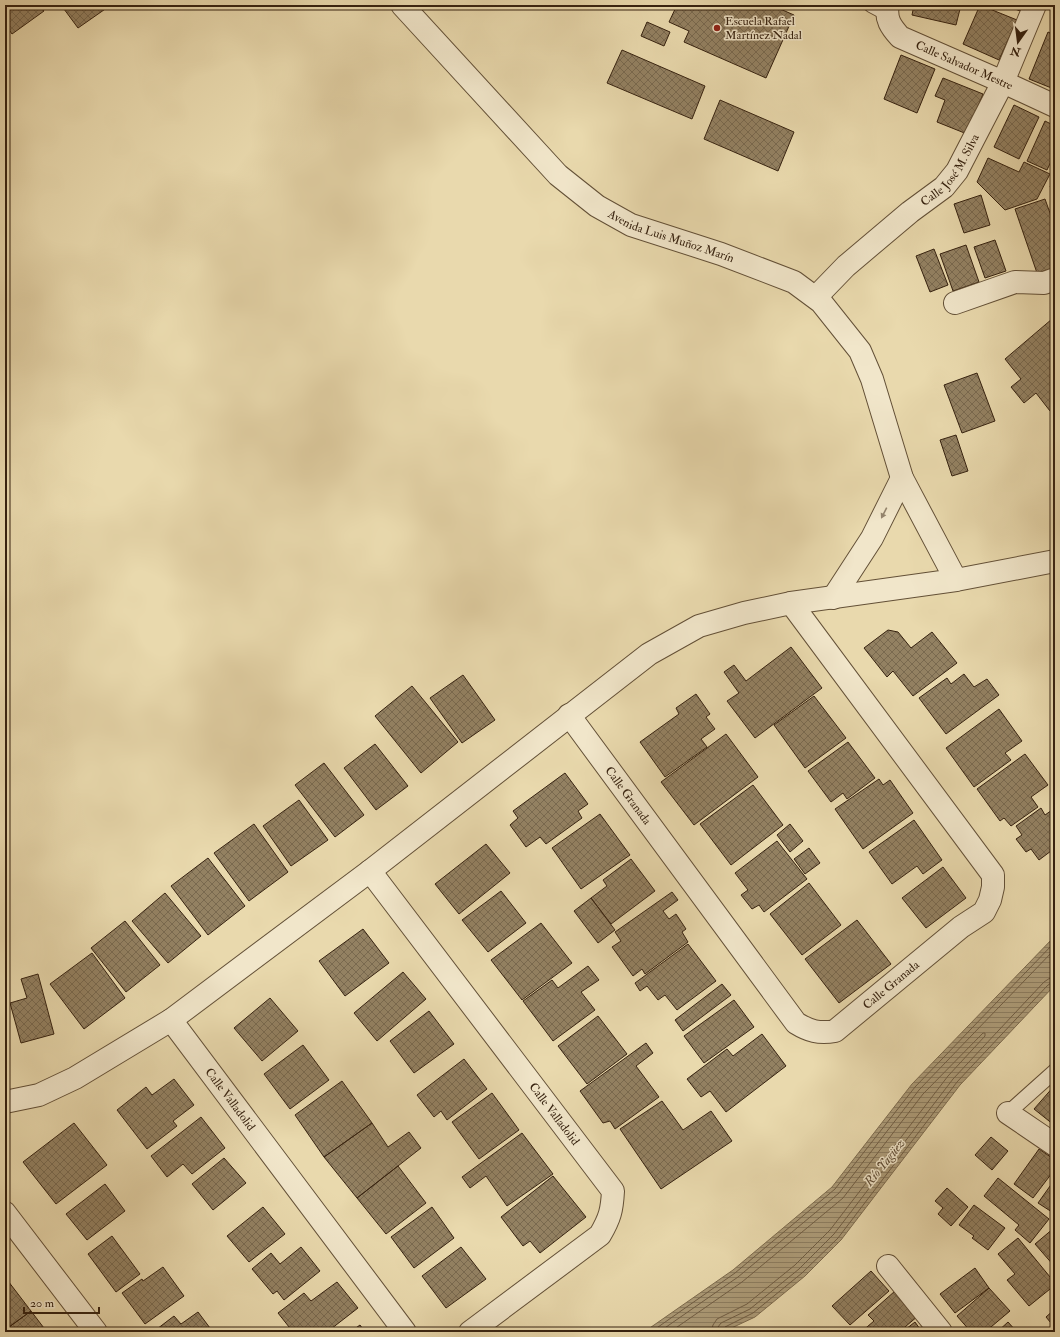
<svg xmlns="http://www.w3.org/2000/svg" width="1060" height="1337" font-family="'IM FELL Double Pica',serif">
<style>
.water{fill:url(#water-rules);stroke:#7d6b4e}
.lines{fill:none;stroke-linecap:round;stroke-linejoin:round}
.shore{stroke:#715e44;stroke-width:1}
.building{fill:url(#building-cross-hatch);stroke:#362210}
.lane-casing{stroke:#635037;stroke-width:16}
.street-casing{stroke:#635037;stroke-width:24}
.lane{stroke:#f1e6ca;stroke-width:14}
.street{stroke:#f1e6ca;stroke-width:22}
.oneway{fill:#94846d}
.poi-dot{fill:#8f2418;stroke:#f1e6ca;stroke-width:1.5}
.labels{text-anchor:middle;stroke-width:3;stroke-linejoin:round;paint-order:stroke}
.poi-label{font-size:12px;fill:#362210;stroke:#f1e6ca;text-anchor:start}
.street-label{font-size:12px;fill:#362210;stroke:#f1e6ca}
.water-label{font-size:13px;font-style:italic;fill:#5f4c34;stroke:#f1e6ca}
</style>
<defs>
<pattern id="water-rules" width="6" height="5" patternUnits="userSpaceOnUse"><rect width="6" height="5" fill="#ac9b78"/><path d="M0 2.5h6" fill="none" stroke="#8d7e61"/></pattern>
<pattern id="building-cross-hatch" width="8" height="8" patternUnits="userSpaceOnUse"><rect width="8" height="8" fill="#938162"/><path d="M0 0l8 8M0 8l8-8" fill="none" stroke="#79694f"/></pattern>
</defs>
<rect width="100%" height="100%" fill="#e9d9ad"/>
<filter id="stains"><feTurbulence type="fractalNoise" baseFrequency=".005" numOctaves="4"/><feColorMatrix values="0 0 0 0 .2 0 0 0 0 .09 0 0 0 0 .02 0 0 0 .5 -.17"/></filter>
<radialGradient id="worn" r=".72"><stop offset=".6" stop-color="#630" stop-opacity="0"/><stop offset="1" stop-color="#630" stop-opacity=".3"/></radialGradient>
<!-- water -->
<path class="water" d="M1055,936V985L960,1085L841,1240L805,1276L755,1317L723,1332H644L733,1270L832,1187L912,1084Z"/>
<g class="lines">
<!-- shore -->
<path class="shore" d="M651,1332L735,1273L835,1189L915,1087L1055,942
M659,1332L738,1277L839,1193L919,1090L1055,949
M670,1332L742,1282L843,1198L923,1094L983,1033H985V1036L948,1076L830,1230L795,1265L747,1304L717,1319L713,1325L711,1332
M717,1332L718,1327L721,1323L750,1309L799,1269L834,1234L953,1079L1044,982L1050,978L1055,977
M722,1332L725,1327L753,1313L802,1273L838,1238L957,1082L1047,986L1052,982H1055"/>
</g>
<!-- building -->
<path class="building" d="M5,5H39L44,11L12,34L5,24Z
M61,5H111L78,28Z
M677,5H771L794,15L766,78L684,42L689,31L669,22Z
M914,5H961L956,25L912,15Z
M980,5L1017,20L999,60L963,44Z
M1005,5H1023L1020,11Z
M647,22L670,32L664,46L641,36Z
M1048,32L1055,35V85L1054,89L1029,79Z
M622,50L705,86L692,119L607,83Z
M901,55L935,69L917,113L884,99Z
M943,78L983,94L967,134L937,122L945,100L935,96Z
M720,100L794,132L778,171L704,139Z
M1014,105L1039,117L1019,159L994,147Z
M1045,121L1055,126V153L1047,170L1027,161Z
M988,158L1019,172L1024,162L1050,174L1037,199L1005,210L977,182Z
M1055,175V189L1050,187Z
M981,195L990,225L964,233L954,204Z
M1045,199L1055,227V268L1037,273L1015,209Z
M1055,208V224L1050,209Z
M995,240L1006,271L985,278L974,247Z
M966,245L979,282L953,291L940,254Z
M934,249L948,285L930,292L916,256Z
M1052,319L1055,323V407L1050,411L1036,393L1024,403L1011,387L1021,379L1005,359Z
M977,373L995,421L962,433L944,385Z
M956,435L968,471L952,476L940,440Z
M888,630L898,632L911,648L932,632L957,663L913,696L893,671L887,677L864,648Z
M791,647L822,688L755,738L727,701L739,693L724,672L734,665L746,681Z
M964,674L974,687L987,679L999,695L946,734L919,698L947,678L951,684Z
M463,675L495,720L462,743L430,698Z
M412,686L458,742L421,773L375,716Z
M696,694L710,714L706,717L715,729L701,739L707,747L665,777L640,742L679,714L676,708Z
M814,696L846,738L805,768L774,725Z
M999,709L1022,741L1005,753L1011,760L974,787L946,748Z
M726,734L758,777L694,825L661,782Z
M848,742L875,778L847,799L843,793L831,802L808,771Z
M375,744L408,786L376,810L344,768Z
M1025,754L1048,785L1031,797L1038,807L1011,826L1004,818L1000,821L977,789Z
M324,763L364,815L335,837L295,785Z
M565,773L588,804L578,811L582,818L546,844L540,837L526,847L510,825L518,818L513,811Z
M879,779L883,785L890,780L913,813L863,849L835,809Z
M753,785L783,825L731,865L700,824Z
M299,800L328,840L291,866L263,826Z
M1041,808L1045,815L1055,808V857L1051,851L1039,860L1031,849L1026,852L1016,839L1022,835L1016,826Z
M600,814L630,855L581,889L552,848Z
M914,820L942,860L923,874L917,866L892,884L869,852Z
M254,824L288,872L249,901L214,853Z
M790,824L803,841L790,852L777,835Z
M777,841L807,879L764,912L759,905L752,909L741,895L748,890L735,873Z
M486,844L510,873L459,914L435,884Z
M809,848L820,863L805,874L794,859Z
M208,858L245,906L208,935L171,886Z
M631,859L655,891L611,924L591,898L607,886L603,880Z
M943,867L966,898L926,928L902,898Z
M809,883L841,925L802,955L770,914Z
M501,891L526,923L488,952L462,920Z
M672,892L678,900L663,911L669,919L676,914L686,929L682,932L688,942L645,974L642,969L633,976L612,947L621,941L615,932Z
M165,893L201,936L168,963L132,921Z
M591,898L615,930L598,943L574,911Z
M857,920L891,964L839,1003L805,959Z
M125,921L160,965L126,992L91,948Z
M541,923L572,963L522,1000L491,960Z
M363,929L389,963L345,996L319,961Z
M688,944L716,981L677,1010L665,995L658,1000L647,986L640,991L635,983Z
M92,953L125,998L84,1029L50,984Z
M588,966L599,980L581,992L595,1010L553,1041L523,1001L552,980L558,988Z
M403,972L426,999L377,1041L354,1013Z
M38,974L54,1034L21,1043L10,1003L27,998L21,979Z
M722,984L731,995L683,1031L675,1020Z
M270,998L298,1031L262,1061L234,1028Z
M734,1000L754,1027L704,1063L684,1036Z
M429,1011L454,1044L414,1073L390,1041Z
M598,1016L627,1054L587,1084L558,1046Z
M762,1034L786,1066L726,1112L710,1091L701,1097L687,1079L727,1049L733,1056Z
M646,1043L653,1053L636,1066L659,1097L615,1129L610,1121L603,1123L580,1091Z
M303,1045L329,1080L290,1109L264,1074Z
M464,1059L487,1089L447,1120L441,1111L434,1117L417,1095Z
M174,1079L194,1105L173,1121L177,1126L147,1149L117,1110L146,1087L152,1095Z
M342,1081L372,1123L324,1157L295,1115Z
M1055,1085V1124L1054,1125L1034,1109Z
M492,1093L519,1130L479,1159L452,1122Z
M662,1101L683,1130L711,1111L732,1141L661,1189L620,1129Z
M201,1117L225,1148L192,1174L183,1164L167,1177L151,1156Z
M74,1123L107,1165L56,1204L23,1162Z
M372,1123L388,1147L409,1132L421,1148L357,1198L324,1157Z
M522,1133L553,1174L507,1206L486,1176L470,1188L462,1177Z
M991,1137L1008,1151L992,1170L975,1155Z
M1039,1149L1055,1160V1169L1033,1198L1014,1184Z
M224,1158L246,1183L213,1210L192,1184Z
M398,1166L426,1203L386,1234L357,1198Z
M553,1176L586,1217L540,1253L530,1241L523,1246L501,1217Z
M998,1178L1049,1219L1030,1243L1015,1230L1019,1225L984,1196Z
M1055,1179V1214L1038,1203Z
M105,1184L125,1211L87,1240L66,1214Z
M947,1188L968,1207L951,1226L938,1214L943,1208L935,1201Z
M974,1205L1005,1228L988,1250L972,1238L974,1236L959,1225Z
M263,1207L285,1234L249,1262L227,1236Z
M432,1207L454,1238L414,1268L391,1237Z
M1054,1228L1055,1229V1267L1035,1244Z
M112,1236L140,1274L116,1292L88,1254Z
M1018,1238L1055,1283V1285L1029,1306L1007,1280L1015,1274L998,1254Z
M301,1247L320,1271L284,1300L277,1291L273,1294L252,1269L271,1253L280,1264Z
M461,1247L486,1279L446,1308L422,1276Z
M163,1267L184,1296L145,1324L122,1293L142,1279L143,1281Z
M975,1268L989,1288L955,1313L940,1294Z
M871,1271L889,1291L850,1325L832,1306Z
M5,1277L31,1311L5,1330Z
M337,1282L358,1308L327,1332H293L278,1313L304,1293L311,1301Z
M989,1288L1010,1311L985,1332H971L957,1316Z
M895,1291L918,1316L899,1332H861L874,1321L868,1315Z
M1055,1309V1328L1046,1317Z
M31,1311L47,1332H5V1330Z
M198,1312L213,1332H153L174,1316L181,1324Z
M915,1322L922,1332H902Z
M1008,1322L1017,1332H997Z
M360,1325L365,1332H350Z"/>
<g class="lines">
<defs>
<path id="lane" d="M871,5L886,13
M1008,1113L1055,1071"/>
<g id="street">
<path id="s1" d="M402,5L558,175L597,206L631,225L721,254L794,282L821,302L860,351L872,379L902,478L956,580"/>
<path id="s2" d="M888,5C885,19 891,27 900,37L1003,82L1055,106"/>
<path id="s3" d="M816,297L846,266L910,212L944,187L957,171L1003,82L1035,5"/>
<path d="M955,303L1015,282L1044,283L1055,279"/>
<path d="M833,598L872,538L902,478"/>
<path id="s4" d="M569,715L796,1023C809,1031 819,1034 835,1031L961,927L984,912L990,900L993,887V875L791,603"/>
<path id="s5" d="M370,871L613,1191C612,1210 610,1218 600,1235L470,1332"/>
<path id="s6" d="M171,1020L405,1332"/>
<path d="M5,1102L39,1095L75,1078L171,1020L370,871L649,654L699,626L744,613L791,603L956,580L1055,561"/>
<path d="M1008,1113L1055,1145"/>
<path d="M5,1213L96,1332"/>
<path d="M888,1266L941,1332"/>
</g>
</defs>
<!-- lane casing -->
<use href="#lane" class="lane-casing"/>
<!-- street casing -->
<use href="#street" class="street-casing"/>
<!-- lane -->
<use href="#lane" class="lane"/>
<!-- street -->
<use href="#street" class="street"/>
</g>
<!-- one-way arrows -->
<defs><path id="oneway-solid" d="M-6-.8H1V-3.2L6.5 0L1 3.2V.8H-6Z"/></defs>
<use class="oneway" href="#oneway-solid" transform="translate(884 513) rotate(117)"/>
<!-- markers -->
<circle class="poi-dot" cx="717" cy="28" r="4"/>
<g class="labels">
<!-- poi labels -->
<g class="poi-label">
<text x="725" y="25">Escuela Rafael<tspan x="725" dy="14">Martínez Nadal</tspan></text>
</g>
<!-- street labels -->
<g class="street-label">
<text dy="4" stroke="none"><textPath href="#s2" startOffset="106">Calle Salvador Mestre</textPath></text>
<text dy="4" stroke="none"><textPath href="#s3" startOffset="186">Calle José M. Silva</textPath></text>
<text dy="4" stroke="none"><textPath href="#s1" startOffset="361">Avenida Luis Muñoz Marín</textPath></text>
<text dy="4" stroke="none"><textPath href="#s4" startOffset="100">Calle Granada</textPath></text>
<text dy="4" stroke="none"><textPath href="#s4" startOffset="496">Calle Granada</textPath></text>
<text dy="4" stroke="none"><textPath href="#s6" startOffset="99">Calle Valladolid</textPath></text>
<text dy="4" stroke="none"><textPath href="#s5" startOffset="305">Calle Valladolid</textPath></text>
</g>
<!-- water labels -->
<g class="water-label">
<text transform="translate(884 1162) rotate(-51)" y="5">Río Yagüez</text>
</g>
</g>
<!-- margin -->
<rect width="1060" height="1337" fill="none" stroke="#e9d9ad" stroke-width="20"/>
<rect x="6" y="6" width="1048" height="1325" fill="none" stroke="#362210" stroke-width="2"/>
<rect x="10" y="10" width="1040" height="1317" fill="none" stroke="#362210"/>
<!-- north arrow -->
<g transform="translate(1018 42) rotate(194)" stroke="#f1e6ca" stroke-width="3" paint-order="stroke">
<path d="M0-3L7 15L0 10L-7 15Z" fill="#362210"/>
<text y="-6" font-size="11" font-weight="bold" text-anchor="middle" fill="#362210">N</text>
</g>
<!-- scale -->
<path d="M24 1307v6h75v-6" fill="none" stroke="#362210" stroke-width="2"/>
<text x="30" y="1307" font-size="12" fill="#362210" stroke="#f1e6ca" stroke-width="3" paint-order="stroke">20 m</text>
<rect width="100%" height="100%" filter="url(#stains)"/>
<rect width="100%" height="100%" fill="url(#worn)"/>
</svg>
